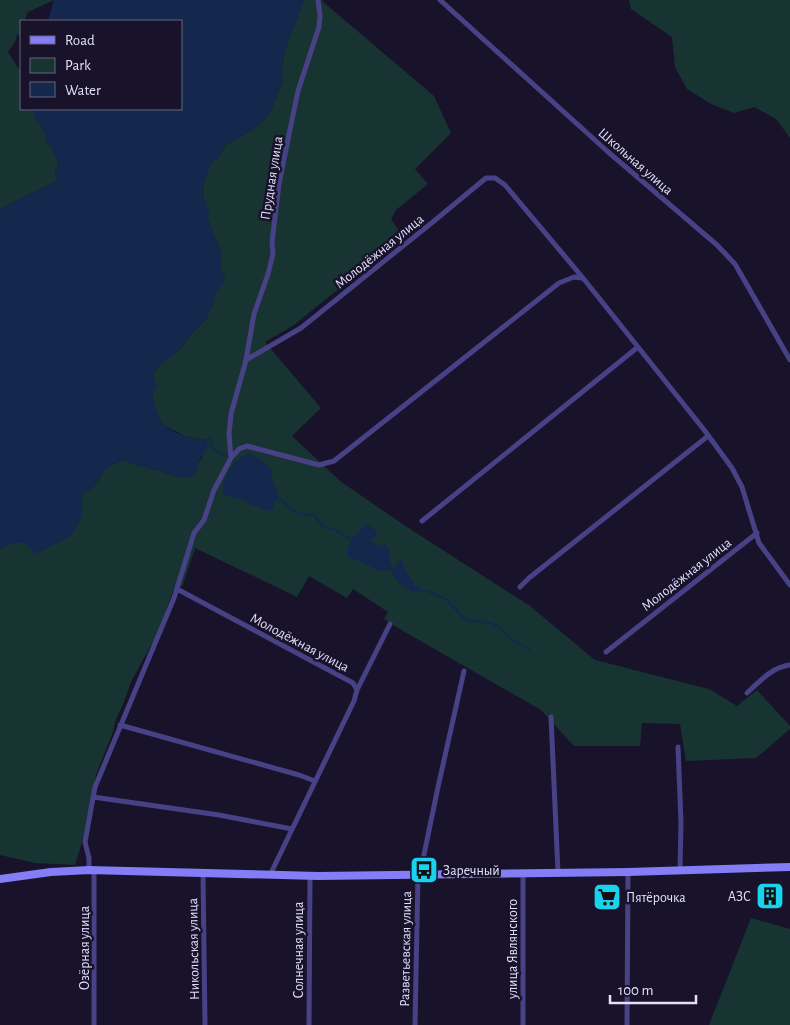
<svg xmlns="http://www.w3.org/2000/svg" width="790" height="1025" font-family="'Alegreya Sans',sans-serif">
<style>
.green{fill:#173433}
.water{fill:#14284e}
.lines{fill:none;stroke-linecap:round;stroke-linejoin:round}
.stream{stroke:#14284e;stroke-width:2}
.street{stroke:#474285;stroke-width:5}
.secondary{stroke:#847df5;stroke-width:8}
.labels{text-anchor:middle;stroke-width:5;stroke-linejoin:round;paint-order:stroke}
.street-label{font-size:14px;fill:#e3dffc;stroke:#18132a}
.poi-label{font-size:14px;fill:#e3dffc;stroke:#18132a;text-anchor:start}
</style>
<rect width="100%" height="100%" fill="#18132a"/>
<!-- green -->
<path class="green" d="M0,0H54L28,12L24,21H21V35H17L16,40L8,52L21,72V109H34L45,134V140C53,147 58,158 58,168L55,170L57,181L0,209Z
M304,0H323L322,1L434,96L451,133L415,169L428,184L396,210L391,219L403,237L294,325L265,342L321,408L292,436L340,481L407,527L530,606L595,660L709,689L737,706L757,690L790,726V729L756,758L686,761L680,724L642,723L640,746H574L541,710L398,628L384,619L388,612L353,589L347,598L309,576L297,597L195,548L182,587L175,585L157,637L150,647L131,682L124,702L115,722L113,732L96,775L83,839L75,865L35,863L0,855V549L12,543H24L81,518L82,495L94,486L105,469L121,460L184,478L196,472L198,462L202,458L205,440L187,437L163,425L154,408L152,391L153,374L158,366L180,349L193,332L206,319L212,306L215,293L225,276L220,270L221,253L207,217L209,214L204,200L203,191L204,182L211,163L220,156L225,145L254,129L264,120L272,108L283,80L281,69L288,41Z
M629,0H790V138L776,119L754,107L734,113L711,104L687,89L675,67L672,37L631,9Z
M751,918L790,929V1025H709Z"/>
<!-- water -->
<path class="water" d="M54,0H304L288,41L281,69L283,80L272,108L264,120L254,129L225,145L220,156L211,163L204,182L203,191L204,200L210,214L207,217L221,253L220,270L225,276L224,283L215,293L212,306L206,319L193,332L180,349L158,366L153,374L157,387L152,391C155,417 162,430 188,437C195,439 202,438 207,442L208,446L198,462L196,472L190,477L184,478L121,460L105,469L94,486L82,495L81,518L72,536L36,554L24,543H12L0,549V209L57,181L55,170L58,168C58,158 53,147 45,140V134L39,122L35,120L34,109H181V21H48Z
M249,453L263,461L272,471L271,477L278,494L274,503L273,509L269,511L249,504L244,500L223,495C220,479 234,459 249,453Z
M367,524L374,529L377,533V537L371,538V541L379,547L383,543L390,549L389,558L392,567L394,568L401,559C404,570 411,576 414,586L419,588L417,592L414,593L400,584L391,573L393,571L392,570L381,571L347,556C347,541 357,533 367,524Z"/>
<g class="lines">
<!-- stream -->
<path class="stream" d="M205,440L210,439L213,450L225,455L235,462
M276,499H281L292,510L301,514L314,515L323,527L334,529L352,540
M418,590L428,591L447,600L466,620L490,623L499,627L514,641L530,650"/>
<!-- street -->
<path class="street" d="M440,0L607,151L717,245L735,264L790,360
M246,360L254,314L268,274L273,254L272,242L279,184L293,115L298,91L319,27L320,16L318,0
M231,458L239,449L247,446L319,465L334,461L559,283L574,277L582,278
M422,521L638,347
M520,587L529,578L708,436
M177,589L353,683L357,690
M606,652L757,533
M747,693C760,681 772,667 790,665
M551,717L558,872
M120,725L299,775L315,781
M678,747L681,822L680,870
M93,797L219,815L292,829
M89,870V858L85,842L95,787L174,598L194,533L204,520L214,490L231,458L229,434L231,414L246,360L301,328L434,221L486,178H495L505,185L583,278L705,431L732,468L742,487L759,543L790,585
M94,871V1025
M203,874L205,1025
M420,874L438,787L464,671
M270,875L354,701L357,690L390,624
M309,1025L310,876
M415,1025L418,874
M523,1025V873
M627,1025L628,872"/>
<!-- secondary -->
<path class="secondary" d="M0,879L51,872L89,870L318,876L628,872L790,867"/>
</g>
<!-- icons -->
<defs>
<symbol id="bus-square" viewBox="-11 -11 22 22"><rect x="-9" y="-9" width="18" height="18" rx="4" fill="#1ad2ed" stroke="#18132a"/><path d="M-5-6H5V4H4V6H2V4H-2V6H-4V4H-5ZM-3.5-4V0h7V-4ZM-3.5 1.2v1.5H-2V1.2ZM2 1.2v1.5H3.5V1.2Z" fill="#111"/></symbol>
<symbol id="building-square" viewBox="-11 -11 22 22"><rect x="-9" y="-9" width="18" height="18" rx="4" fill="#1ad2ed" stroke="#18132a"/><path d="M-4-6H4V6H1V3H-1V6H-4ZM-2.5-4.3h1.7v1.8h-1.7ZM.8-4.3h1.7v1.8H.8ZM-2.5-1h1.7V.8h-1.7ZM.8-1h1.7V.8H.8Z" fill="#111"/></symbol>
<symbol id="supermarket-square" viewBox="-11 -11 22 22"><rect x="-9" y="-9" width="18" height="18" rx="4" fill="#1ad2ed" stroke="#18132a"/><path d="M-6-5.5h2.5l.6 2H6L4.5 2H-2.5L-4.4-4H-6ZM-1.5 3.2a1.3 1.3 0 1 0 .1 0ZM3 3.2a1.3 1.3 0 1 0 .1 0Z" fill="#111"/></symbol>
</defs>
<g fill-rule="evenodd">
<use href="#bus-square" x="408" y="854" width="32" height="32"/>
<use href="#building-square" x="754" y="880" width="32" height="32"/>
<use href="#supermarket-square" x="591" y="881" width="32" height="32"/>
</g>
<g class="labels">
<!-- street labels -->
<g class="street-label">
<text transform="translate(636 161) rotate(41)" y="5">Школьная улица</text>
<text transform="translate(271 178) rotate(-81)" y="5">Прудная улица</text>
<text transform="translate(379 251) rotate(-39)" y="5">Молодёжная улица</text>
<text transform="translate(686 574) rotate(-38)" y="5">Молодёжная улица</text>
<text transform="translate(300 642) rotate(28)" y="5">Молодёжная улица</text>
<text transform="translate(84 948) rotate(-90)" y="5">Озёрная улица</text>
<text transform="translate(193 949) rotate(-91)" y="5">Никольская улица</text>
<text transform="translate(405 949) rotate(-89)" y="5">Разветьевская улица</text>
<text transform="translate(512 949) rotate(-90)" y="5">улица Являнского</text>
<text transform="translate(298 950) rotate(-90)" y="5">Солнечная улица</text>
</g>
<!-- poi labels -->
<g class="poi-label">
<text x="443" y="875">Заречный</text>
<text x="751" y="901" text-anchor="end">АЗС</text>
<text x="626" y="902">Пятёрочка</text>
</g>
</g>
<!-- legend -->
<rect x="20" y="20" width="162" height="90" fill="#18132a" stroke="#69657e"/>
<rect x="30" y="36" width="25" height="8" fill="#847df5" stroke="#69657e"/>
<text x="65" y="45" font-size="15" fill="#e3dffc">Road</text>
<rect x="30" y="58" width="25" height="15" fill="#173433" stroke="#69657e"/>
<text x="65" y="70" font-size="15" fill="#e3dffc">Park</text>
<rect x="30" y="82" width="25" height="15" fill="#14284e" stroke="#69657e"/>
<text x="65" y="95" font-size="15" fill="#e3dffc">Water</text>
<!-- scale -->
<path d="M610 995v8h86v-8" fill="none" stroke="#e3dffc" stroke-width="2.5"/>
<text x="618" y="995" font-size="15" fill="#e3dffc" stroke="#18132a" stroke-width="4" paint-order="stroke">100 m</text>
</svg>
